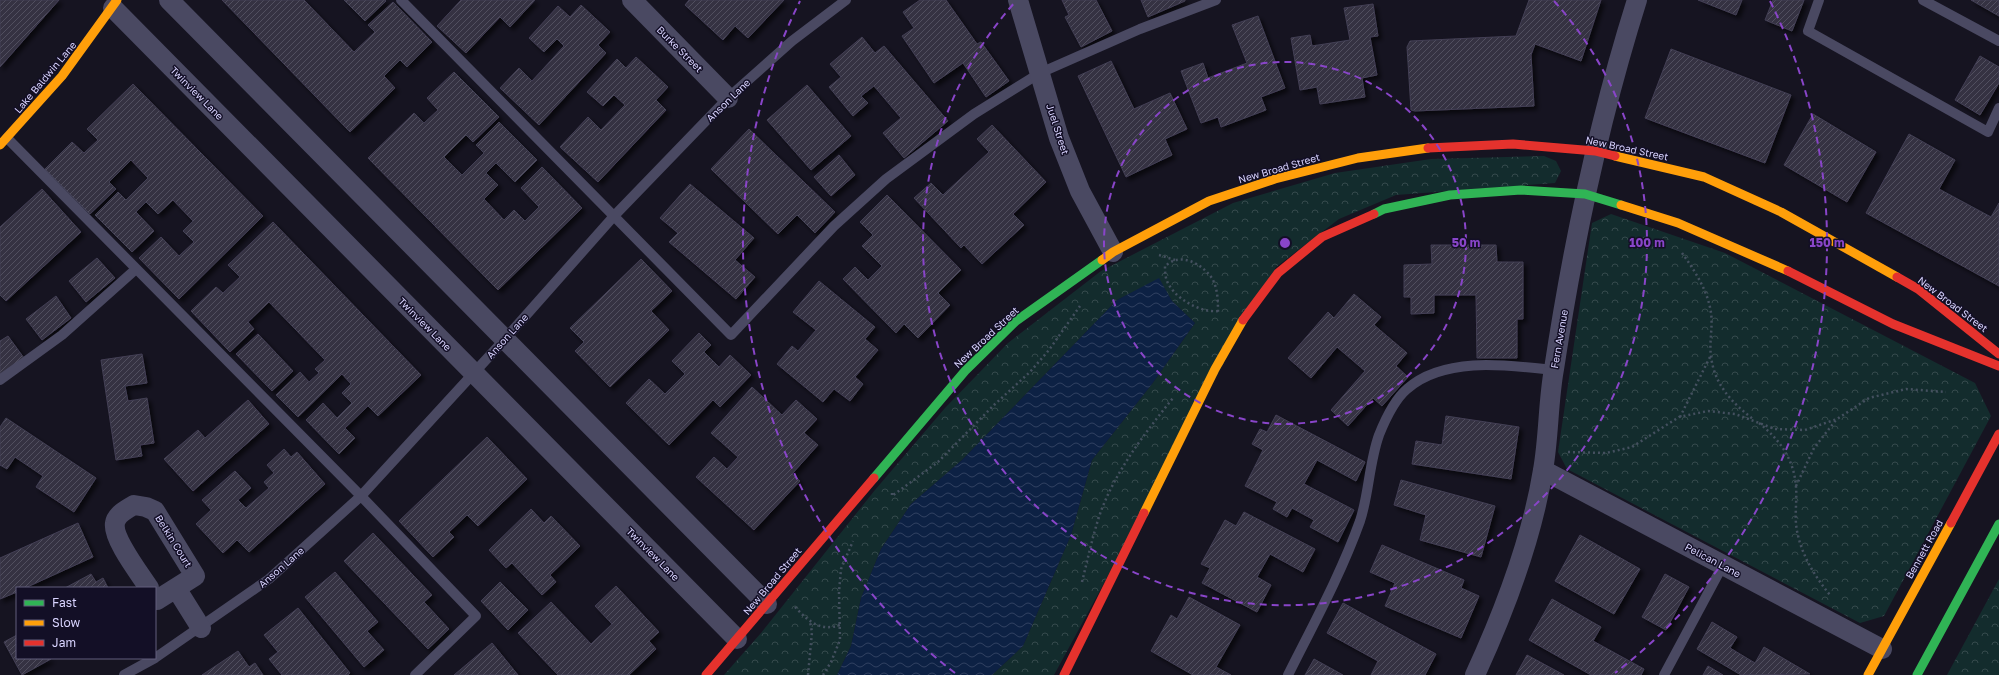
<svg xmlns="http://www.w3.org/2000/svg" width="1999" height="675" font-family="'Golos Text',sans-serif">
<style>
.forest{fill:url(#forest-crowns)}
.water{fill:url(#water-waves)}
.building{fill:url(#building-hatch);stroke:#433f54;filter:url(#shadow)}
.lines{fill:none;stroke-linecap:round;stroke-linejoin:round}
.path{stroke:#44505f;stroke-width:2.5;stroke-dasharray:2 3;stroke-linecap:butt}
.lane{stroke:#4a4962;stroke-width:10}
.street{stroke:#4a4962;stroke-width:20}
.fast{stroke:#30b455;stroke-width:9}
.slow{stroke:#ff9f0a;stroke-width:9}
.jam{stroke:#e5322d;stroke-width:9}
.ring{fill:none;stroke:#8945c9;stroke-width:2;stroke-dasharray:7 5}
.labels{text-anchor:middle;stroke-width:3;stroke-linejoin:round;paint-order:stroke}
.street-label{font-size:10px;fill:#d9d4ff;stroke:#130f26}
.centre{fill:#8945c9;stroke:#130f26;stroke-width:2}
.ring-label{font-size:12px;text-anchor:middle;font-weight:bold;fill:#8945c9;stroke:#130f26;stroke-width:3;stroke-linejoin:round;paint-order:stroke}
</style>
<defs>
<pattern id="forest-crowns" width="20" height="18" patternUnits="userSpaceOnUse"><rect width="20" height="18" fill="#132c2d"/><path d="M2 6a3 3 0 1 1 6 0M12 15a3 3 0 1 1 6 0" fill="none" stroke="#354a4c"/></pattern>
<pattern id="water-waves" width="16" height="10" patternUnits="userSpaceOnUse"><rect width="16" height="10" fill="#0d2144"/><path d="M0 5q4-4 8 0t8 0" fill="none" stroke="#304060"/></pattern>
<pattern id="building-hatch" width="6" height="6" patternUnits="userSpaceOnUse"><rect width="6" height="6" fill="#343243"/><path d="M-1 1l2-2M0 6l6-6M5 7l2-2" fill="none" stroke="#514f5f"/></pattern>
<filter id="shadow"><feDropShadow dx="3.5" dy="3.5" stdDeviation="2" flood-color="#0009"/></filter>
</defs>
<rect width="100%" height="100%" fill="#161421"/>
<!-- forest -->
<path class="forest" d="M1544,156L1556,161L1561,171L1555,183L1396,195L1339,219L1276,267L1054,675H992L1023,646L1071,535L1092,460L1152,384L1195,323L1172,301L1159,279L1117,300L962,460L911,504L881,549L861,598L851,646L837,675H724L761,633L875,490L945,408L1008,343L1101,271L1233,203L1335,173L1431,159Z
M1611,214L1725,253L1975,383L1991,416L1884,616L1860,623L1567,469L1558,452L1592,223Z
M1999,579V675H1947Z"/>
<!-- water -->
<path class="water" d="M1159,278L1172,301L1195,323L1152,384L1092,460L1071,535L1023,646L992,675H837L851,646L861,598L881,549L911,504L962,460L1117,300Z"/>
<!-- building -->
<path class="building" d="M0,0H59L0,67Z
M222,0H304L354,52L375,32L368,25L393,2L432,42L407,67L400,60L384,76L395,88L350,132Z
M344,0H385L386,1L365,21Z
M461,0H535L510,27L500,17L466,53L437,26Z
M689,0H784L748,38L735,26L723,40L685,5Z
M920,0H946L977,44L981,42L1009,81L986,97L963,63L934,83L902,36L914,28L903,12Z
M1062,0H1096L1112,31L1081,47L1065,17L1069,15Z
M1141,0H1185V1L1148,17Z
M1529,0H1601L1581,61L1535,44L1531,55L1534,106L1415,111L1411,110L1407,47L1410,41L1516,36Z
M1698,0H1742L1736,15Z
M1773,0H1804L1792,31L1765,20Z
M1971,0H1999V16Z
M1373,4L1378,36L1370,37L1377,75L1362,78L1365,97L1320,104L1317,87L1300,90L1291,38L1310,35L1312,46L1350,40L1344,8Z
M581,5L610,32L598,45L606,53L539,125L500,88L519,68L532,81L564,46L557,39L544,52L529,38L558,6L570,17Z
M1258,16L1285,88L1261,97L1266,110L1221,127L1218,117L1201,123L1181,71L1203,63L1208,78L1247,63L1232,25Z
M862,37L875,53L884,46L948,121L904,158L883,133L901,118L874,86L861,96L868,103L853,116L829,87L841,77L830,64Z
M1671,49L1791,95L1765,163L1645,118Z
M1980,56L1999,67V83L1980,115L1955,100Z
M636,57L668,87L656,100L666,110L598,182L560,147L588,117L601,130L625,105L614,95L603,106L587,92L617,59L626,68Z
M1111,61L1134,109L1170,93L1187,129L1165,139L1172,155L1126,177L1078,76Z
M454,72L499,117L473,142L466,135L444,157L462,175L484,153L476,145L499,122L537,160L515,182L496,163L486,173L498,185L484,199L504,220L514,210L525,221L539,207L521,188L542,167L582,208L498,290L368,158L414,113L424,123L438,110L427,98Z
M133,84L263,216L179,299L139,258L161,237L179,256L194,242L183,231L193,221L173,200L158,214L146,202L136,212L154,231L132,252L95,215L118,192L126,200L148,178L131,160L109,182L116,189L90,214L45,169L72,142L84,153L98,140L87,129Z
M807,85L851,136L811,170L767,120Z
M1813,114L1876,152L1847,202L1784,165Z
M992,125L1046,182L1013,214L1024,225L982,264L964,245L961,248L914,198L931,183L943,195L989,152L977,139Z
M749,129L835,212L815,233L797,215L778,234L711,169Z
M1909,134L1955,160L1939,189L1991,217L1999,203V286L1866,213Z
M839,155L855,175L831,196L814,177Z
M690,184L754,238L735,260L755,277L736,299L669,242L678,233L660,218Z
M42,189L81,232L6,301L0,295V227Z
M887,195L961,270L938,293L950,305L918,338L904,324L896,333L843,279L855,267L868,280L882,266L862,246L873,235L860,222Z
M273,222L421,375L378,416L368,406L345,428L355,438L339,454L306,420L323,403L337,418L352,403L342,393L351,384L342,374L298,417L276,395L300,372L309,382L319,373L315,369L325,360L269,302L248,322L254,329L230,352L191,311L216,287L223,293L240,277L228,265Z
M1431,245H1496L1497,262H1523V319H1517V358H1477L1476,295H1434V313L1411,314V297H1404V265L1432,264Z
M97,258L115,278L86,302L69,281Z
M641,259L672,291L651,311L669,330L610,387L575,351L584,342L570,328Z
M819,281L875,327L865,339L878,350L855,377L863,384L850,401L834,389L823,402L777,364L792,346L798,351L816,330L793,312Z
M1354,294L1381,317L1374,325L1407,353L1396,366L1408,377L1382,406L1373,398L1348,426L1331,410L1365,371L1337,347L1311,378L1288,358L1328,312L1334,318Z
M56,296L71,318L42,340L26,319Z
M699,333L711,345L704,352L719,367L730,355L751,375L720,407L713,400L669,445L626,403L649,379L665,394L685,374L672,361Z
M258,334L293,371L272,391L236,354Z
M8,336L24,358L0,374V341Z
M142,354L147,383L125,386L128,401L147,398L154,443L140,445L142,456L116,460L101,360Z
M752,387L782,415L796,400L817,419L804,433L818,445L792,474L800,481L754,530L696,477L714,457L727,469L738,457L711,433Z
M248,400L269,424L193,491L164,459L198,430L205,438Z
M1276,415L1365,462L1356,481L1317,460L1304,484L1354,510L1338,542L1310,527L1314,520L1292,508L1287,517L1273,509L1277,502L1245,486L1263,450L1252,444L1260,429L1267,432Z
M1446,416L1519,427L1511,479L1412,464L1416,441L1442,445Z
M6,418L96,478L74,512L36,487L43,476L15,457L7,469L0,465V427Z
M487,437L527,479L478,526L467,515L449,532L454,537L433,557L399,521Z
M284,449L291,457L297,452L325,484L249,552L237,540L223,553L196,524L211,510L202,500L235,471L251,488L238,500L246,508L269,488L264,482L274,473L267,465Z
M1401,480L1495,506L1481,557L1420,540L1426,515L1394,505Z
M531,509L544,523L551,516L580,546L550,575L556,582L542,595L512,563L506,568L489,550Z
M1244,512L1315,549L1303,572L1270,554L1257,577L1271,585L1257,612L1202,583L1210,568L1201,564L1225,520L1236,526Z
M78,523L93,557L25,588H17V592L0,599V558Z
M373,533L432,595L424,602L449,629L428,649L344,561Z
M1580,535L1640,569L1614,614L1555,581Z
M1382,545L1464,580L1461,588L1479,596L1461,638L1385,606L1395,583L1370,572Z
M335,572L378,622L367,631L384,650L364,667L305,597Z
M91,574L96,582L103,578L108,588H65Z
M1665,574L1689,587L1666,630L1642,617Z
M500,582L528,610L508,630L481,601Z
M616,586L659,632L649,641L656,649L629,675H558L518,633L551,602L591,644L612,624L595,606Z
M1189,597L1240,625L1216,667L1231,675H1193L1151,651L1171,615L1177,619Z
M1552,599L1601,627L1593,641L1644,669L1641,675H1591L1529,640Z
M1343,603L1436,654L1425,675H1371L1378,661L1327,633Z
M298,608L350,673L348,675H282L269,659L278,652L264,635Z
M1712,622L1737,637L1730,648L1755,663L1764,647L1810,674L1741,675L1697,649Z
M17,635V658L51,659L22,675L4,642Z
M492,643L518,675H454Z
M238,651L249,667L255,663L263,675H202Z
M1527,655L1564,675H1516Z
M1314,659L1343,675H1305Z
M1708,666L1723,675H1703Z"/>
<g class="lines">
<!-- path -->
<path class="path" d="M1682,253C1695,271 1708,291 1711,313C1713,327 1709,342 1711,356C1714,384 1732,403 1753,419
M1159,255L1175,260
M1218,311C1200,313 1171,297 1166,278C1165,274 1165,270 1165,266C1168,264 1173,260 1176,260C1190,257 1206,268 1213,280C1218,290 1218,303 1218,314
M1680,417L1711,355
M1759,423C1780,440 1794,459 1796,487C1797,499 1795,512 1796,524C1799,551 1813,574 1830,595
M1568,452L1606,453L1632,447L1679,417L1708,411L1735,414L1775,429L1805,430L1837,419L1869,398L1906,389L1946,392
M1796,486L1814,448L1836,420
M892,493V496L938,462L994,405L1030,372L1049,350L1080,306
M1082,582C1088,558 1093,534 1101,511C1117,469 1145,433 1173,398
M795,607C808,621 820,632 840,625
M808,675L812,632L810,622
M823,675L831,662L840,640L839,592L841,569L853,541"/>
<!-- lane -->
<path class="lane" d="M401,0L731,335L834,226L886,179L974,114L1040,73L1140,29L1216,0
M1819,0L1808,31L1988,132L1999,108
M1923,0L1999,41
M7,138L361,496L476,616L415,675
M0,380L62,335L136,269
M155,658L269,579L361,496L505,339L614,216L728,98L792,41L846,0
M124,675L155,658
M1288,675C1313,625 1341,574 1360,521C1369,494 1369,463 1379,435C1385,420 1394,400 1407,389C1444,356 1508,365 1553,370
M1664,675L1723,565"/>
<!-- street -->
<path class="street" d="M169,0L767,604
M632,0L728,98
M1018,0L1059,138L1080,191L1113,252
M113,8L737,639
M1543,470L1882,649
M149,588C140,574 112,538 115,523C116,515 127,509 134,505L146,507L155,511L195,576L157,600L155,597
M176,588L201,628
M1475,675C1504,612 1532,538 1543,470C1549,436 1548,402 1554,369C1573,244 1599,120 1637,0"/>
<!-- fast -->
<path class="fast" d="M1374,214L1384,209L1450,195L1521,190L1585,194L1621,205
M874,478L965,371L1016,321L1102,260
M1917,675L1999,524"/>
<!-- slow -->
<path class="slow" d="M0,145L62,76L117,0
M1615,156L1704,177L1781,212L1897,277
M1621,205L1678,223L1788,271
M1102,260L1113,252L1209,201L1275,179L1358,158L1428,148
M1144,513L1215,369L1243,320
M1868,675L1951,523"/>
<!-- jam -->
<path class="jam" d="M1428,148L1513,144L1595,151L1615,156
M1788,271L1893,324L1999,366
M1897,277L1918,289L1999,354
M1243,320L1278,273L1322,237L1374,214
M1951,523L1999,434
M706,675L874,478
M1064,675L1144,513"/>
</g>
<!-- distance rings -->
<g class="ring">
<circle cx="1285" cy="243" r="181"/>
<path d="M1554 1A362 362 0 1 1 1016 1"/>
<path d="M955 673A542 542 0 0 1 800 1M1770 1A542 542 0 0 1 1615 673"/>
</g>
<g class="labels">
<!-- street labels -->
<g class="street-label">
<text transform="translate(680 49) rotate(45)" y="4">Burke Street</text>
<text transform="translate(45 77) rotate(-50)" y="4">Lake Baldwin Lane</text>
<text transform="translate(197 93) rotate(45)" y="4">Twinview Lane</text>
<text transform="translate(728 100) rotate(-44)" y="4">Anson Lane</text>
<text transform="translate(1058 129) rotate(72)" y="4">Juel Street</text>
<text transform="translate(1627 148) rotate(12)" y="4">New Broad Street</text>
<text transform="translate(1279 168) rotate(-16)" y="4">New Broad Street</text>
<text transform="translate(1953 304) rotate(37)" y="4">New Broad Street</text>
<text transform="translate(425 324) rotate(45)" y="4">Twinview Lane</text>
<text transform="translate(507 336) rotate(-48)" y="4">Anson Lane</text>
<text transform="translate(986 337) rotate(-43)" y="4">New Broad Street</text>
<text transform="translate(1559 339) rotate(-80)" y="4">Fern Avenue</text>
<text transform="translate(174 541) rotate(58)" y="4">Belkin Court</text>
<text transform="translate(1924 549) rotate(-61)" y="4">Bennett Road</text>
<text transform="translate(653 554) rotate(45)" y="4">Twinview Lane</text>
<text transform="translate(1713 560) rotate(28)" y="4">Pelican Lane</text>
<text transform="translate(281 567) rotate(-41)" y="4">Anson Lane</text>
<text transform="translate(772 581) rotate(-50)" y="4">New Broad Street</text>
</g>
</g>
<circle cx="1285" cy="243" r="6" class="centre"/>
<g class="ring-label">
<text x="1466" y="247">50 m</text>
<text x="1647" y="247">100 m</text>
<text x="1827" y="247">150 m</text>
</g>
<!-- legend -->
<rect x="16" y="587" width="140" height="72" fill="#130f26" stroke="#625e7d"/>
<rect x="24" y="600" width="20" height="6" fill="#30b455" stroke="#625e7d"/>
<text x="52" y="607" font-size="12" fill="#d9d4ff">Fast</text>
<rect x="24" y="620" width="20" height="6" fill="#ff9f0a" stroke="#625e7d"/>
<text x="52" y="627" font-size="12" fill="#d9d4ff">Slow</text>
<rect x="24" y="640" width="20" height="6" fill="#e5322d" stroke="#625e7d"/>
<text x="52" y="647" font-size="12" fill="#d9d4ff">Jam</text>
</svg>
